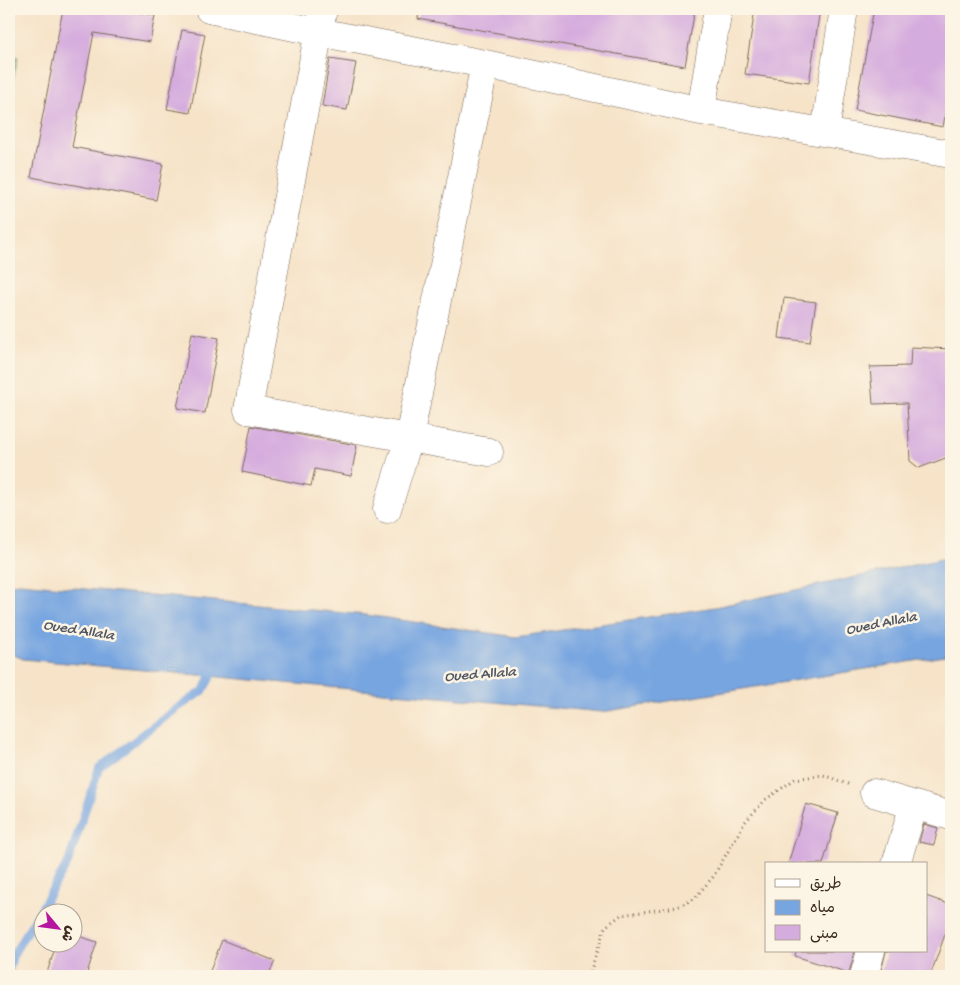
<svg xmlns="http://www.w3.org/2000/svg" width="960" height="985" font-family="'Gochi Hand','Playpen Sans Arabic',sans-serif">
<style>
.green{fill:#75cb90;stroke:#587a57}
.water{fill:#77a5e0;stroke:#59687f}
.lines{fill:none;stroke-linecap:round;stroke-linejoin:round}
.stream{stroke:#77a5e0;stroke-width:8}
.building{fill:#d5acde}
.minor-casing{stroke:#7c6b5a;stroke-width:29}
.path{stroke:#7c6b5a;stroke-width:3;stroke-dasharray:1 4;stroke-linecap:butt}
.minor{stroke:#fff;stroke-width:28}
.labels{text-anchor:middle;stroke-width:5;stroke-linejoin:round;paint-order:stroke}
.water-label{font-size:15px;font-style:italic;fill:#505562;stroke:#fcf5e5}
</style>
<rect width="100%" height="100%" fill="#fcf5e5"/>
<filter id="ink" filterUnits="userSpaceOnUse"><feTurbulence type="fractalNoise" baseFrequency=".02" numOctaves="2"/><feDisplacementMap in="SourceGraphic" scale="10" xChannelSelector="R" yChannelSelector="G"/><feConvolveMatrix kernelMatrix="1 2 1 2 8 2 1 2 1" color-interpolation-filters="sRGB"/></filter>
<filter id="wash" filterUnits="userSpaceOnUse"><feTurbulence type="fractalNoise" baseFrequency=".0096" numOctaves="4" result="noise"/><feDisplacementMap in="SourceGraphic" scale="20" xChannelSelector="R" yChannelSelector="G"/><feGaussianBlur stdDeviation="1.12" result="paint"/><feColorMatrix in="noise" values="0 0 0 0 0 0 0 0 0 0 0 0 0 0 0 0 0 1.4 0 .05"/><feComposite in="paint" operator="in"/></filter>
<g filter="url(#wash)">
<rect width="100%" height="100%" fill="#f6e3c8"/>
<!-- green -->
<path class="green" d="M9,54L18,57L9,96Z"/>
<!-- water -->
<path class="water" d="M951,557V655L602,712L23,659L9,653V584L20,583L366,615L516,637L715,607Z"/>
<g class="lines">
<!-- stream -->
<path class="stream" d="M9,971L13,955L68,863L99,768L176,709L203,691L215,669"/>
</g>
<g id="blocks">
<!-- building -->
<path class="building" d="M63,9H114L155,15L150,42L94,33L72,147L163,164L156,200L31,177Z
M419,9H695L685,66L418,19Z
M755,9H820L809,83L745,74Z
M874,9H951V84L943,127L855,110Z
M182,30L205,34L190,113L167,109Z
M330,59L356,63L347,110L322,106Z
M784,298L816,302L810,342L779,338Z
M192,333L219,338L205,413L177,408Z
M911,347L951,349V456L919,468L910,461L907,403L873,404L870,367L910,366Z
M251,426L357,445L351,476L315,469L311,486L242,472Z
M806,804L838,813L823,864H788Z
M924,824L938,828L934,845L919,842Z
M926,896L951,905V918L930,976H880L886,951H926Z
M72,934L97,942L86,976H46L57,942H72Z
M222,940L275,961L268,976H208Z
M796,951H855L849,973L795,956Z"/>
</g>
</g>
<g filter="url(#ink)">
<use href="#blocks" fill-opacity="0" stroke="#7c6b5a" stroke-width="1"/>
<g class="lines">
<defs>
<path id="minor" d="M209,9L318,32L485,64L701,111L951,154
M323,9L248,410L489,452
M701,111L718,9
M825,132L844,9
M387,509L409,438L485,64
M874,793L951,816
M896,864L914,805
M864,976L871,951"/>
</defs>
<!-- minor casing -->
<use href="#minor" class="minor-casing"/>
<!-- path -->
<path class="path" d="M589,976L605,927L621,915L677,907L694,899L713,877L745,822L765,800L795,779L823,775L851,785"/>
<!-- minor -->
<use href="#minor" class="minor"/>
</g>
</g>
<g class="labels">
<!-- water labels -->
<g class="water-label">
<text transform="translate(881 622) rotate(-11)" y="5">Oued Allala</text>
<text transform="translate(79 629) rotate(9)" y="5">Oued Allala</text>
<text transform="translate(480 673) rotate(-4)" y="5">Oued Allala</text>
</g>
</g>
<!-- margin -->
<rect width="960" height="985" fill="none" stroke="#fcf5e5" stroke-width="30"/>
<!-- legend -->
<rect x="765" y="862" width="162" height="90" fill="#fcf5e5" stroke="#afa495"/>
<rect x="775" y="879" width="25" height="8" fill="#ffffff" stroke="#afa495"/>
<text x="810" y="888" font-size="15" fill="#3b2a1e">طريق</text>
<rect x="775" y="900" width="25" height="15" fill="#77a5e0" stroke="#afa495"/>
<text x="810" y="912" font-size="15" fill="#3b2a1e">مياه</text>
<rect x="775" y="925" width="25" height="15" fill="#d5acde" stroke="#afa495"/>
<text x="810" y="938" font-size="15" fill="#3b2a1e">مبنى</text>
<!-- north arrow -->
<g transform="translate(58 928) rotate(119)"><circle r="24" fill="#fcf5e5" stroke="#afa495"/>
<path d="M0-4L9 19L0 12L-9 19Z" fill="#b5179e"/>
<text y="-8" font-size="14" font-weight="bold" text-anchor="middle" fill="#3b2a1e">ش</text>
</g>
</svg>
